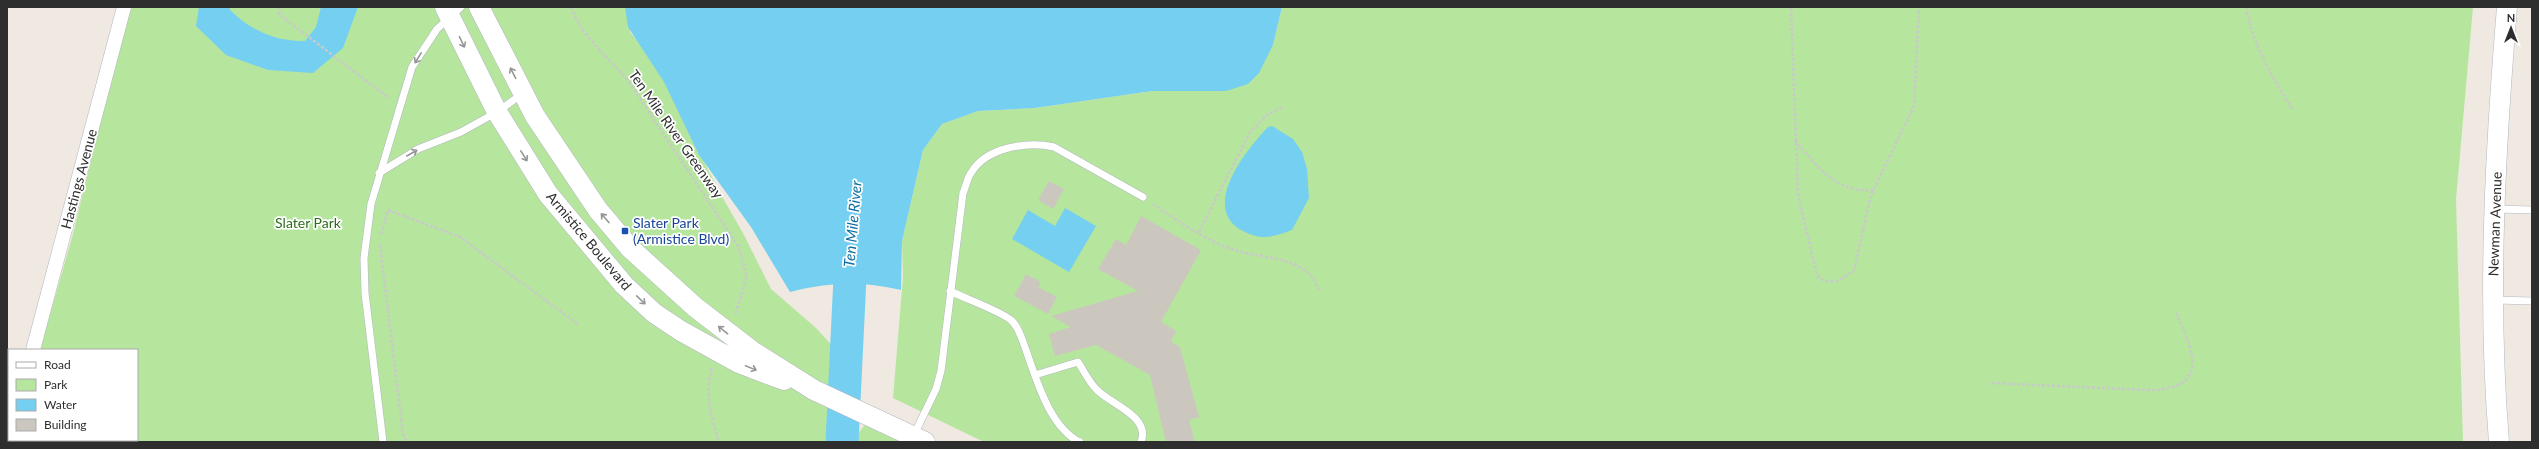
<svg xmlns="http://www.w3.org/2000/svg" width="2539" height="449" font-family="Lato,sans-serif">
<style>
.green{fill:#b6e59e}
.water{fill:#75cff0}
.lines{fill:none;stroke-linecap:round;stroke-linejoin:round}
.river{stroke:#75cff0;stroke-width:33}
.building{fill:#cbc7bf}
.service-casing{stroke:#b4b7c1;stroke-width:8}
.minor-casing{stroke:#b4b7c1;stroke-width:15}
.secondary-casing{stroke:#b4b7c1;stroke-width:21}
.path{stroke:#c9c9c9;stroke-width:2.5;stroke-dasharray:3 2;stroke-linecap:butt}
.service{stroke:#fff;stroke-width:7}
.minor{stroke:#fff;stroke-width:14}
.secondary{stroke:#fff;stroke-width:20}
.oneway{stroke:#969696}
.transit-dot{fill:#1a4fb4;stroke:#fff;stroke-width:1.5}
.labels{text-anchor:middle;stroke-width:3.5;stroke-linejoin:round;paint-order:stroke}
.street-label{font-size:14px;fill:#2e2e2e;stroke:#fff}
.park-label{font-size:14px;fill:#2c6e1b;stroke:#fff}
.transit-label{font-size:14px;fill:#164399;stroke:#fff;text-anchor:start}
.water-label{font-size:15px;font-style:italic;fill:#0d6fa3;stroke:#fff}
</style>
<rect width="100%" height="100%" fill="#efe9e1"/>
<!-- green -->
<path class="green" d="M128,7H629L630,32L676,86L697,148L721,195L743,233L771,289L816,328L839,353L845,382L838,401L826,420L857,435L870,418L918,442H14L15,440H137V350H40L73,234Z
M1282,7H2473L2456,199L2463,442H984L893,398L903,277L902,241L923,150L942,124L978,111L1035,108L1152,91H1226L1273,45Z"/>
<!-- water -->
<path class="water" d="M199,7H230V10C250,30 276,42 305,41L316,27L321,7H358L343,48L313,73L268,70L226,55L196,26Z
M625,7H1282L1273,45L1259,73L1248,84L1226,91H1152L1035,108L978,111L942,124L923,150L902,241L901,290C860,281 831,282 790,292L751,227L699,155L664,82L628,27Z
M1272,126L1293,139L1302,152L1307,169L1309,198L1292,230C1273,237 1262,241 1243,231C1199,208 1246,150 1268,127Z
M1065,208L1096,226L1069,272L1012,239L1028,210L1055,226Z"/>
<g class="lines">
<!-- river -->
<path class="river" d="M842,442L852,236"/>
</g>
<!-- building -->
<path class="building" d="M1049,181L1064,189L1053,209L1038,200Z
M1141,216L1201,250L1161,322L1176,331L1171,342L1180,347L1199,417L1189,420L1195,442H1166L1150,375L1096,345L1055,356L1049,334L1071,327L1051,316L1138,291L1098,269L1116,239L1126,245Z
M1026,274L1041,282L1038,287L1057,297L1048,314L1014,296Z"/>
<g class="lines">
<defs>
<path id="service" d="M379,173L418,149L461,132L497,112L522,94
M2496,209L2532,210
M950,291C966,299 998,310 1011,320C1019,327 1022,340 1026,350C1036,379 1050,428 1080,442
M2495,300L2532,301
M1035,375L1078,362C1084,371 1089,382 1097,390C1112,405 1151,417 1141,442
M914,435L936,389L941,371L963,193C966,187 967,178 971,173C986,147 1028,141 1054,147L1143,197
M383,442L365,293L364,258L371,204L412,67L437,29L461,7"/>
<path id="minor" d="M33,350L124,7
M9,442V440"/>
<path id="secondary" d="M445,7L497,112L548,194L624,285L654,313L681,331L739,363L784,380
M479,7L535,116L598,210L630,248L695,307L752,351L814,390L925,442
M2499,442C2487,297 2495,152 2507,7"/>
</defs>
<!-- service casing -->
<use href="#service" class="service-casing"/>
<!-- minor casing -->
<use href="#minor" class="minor-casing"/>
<!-- secondary casing -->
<use href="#secondary" class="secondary-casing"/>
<!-- path -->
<path class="path" d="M278,7L280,15L389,98
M571,7C583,40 608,55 629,82L738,246L747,277L735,314
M2246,7C2253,46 2272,77 2293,110
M1791,8L1798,195L1817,275C1827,288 1844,279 1854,270L1871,195L1914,106L1919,7
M1795,140C1816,166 1836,193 1873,190
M1153,204C1179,221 1208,243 1238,251C1259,257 1284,257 1303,269C1312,274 1315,281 1319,290
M1199,232L1250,132L1267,115L1283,106
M381,234L388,210L460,237L579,325
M380,245L403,434L407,442
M712,368C704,394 711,417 719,442
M1992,383L2147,390C2210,390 2195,354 2176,313"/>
<!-- service -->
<use href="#service" class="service"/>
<!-- minor -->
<use href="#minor" class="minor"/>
<!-- secondary -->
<use href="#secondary" class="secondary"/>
</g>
<!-- one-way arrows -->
<defs><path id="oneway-shaft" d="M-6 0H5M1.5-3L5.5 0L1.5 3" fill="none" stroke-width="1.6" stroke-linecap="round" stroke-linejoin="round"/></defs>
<g class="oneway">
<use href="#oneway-shaft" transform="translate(462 42) rotate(64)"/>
<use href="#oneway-shaft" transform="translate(418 58) rotate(122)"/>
<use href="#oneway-shaft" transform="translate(513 73) rotate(-117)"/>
<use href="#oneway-shaft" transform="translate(412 153) rotate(-30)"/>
<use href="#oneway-shaft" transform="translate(524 156) rotate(58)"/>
<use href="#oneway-shaft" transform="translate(605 218) rotate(-131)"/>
<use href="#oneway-shaft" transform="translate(641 300) rotate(44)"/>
<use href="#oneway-shaft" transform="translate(723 330) rotate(-141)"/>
<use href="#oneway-shaft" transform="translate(751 368) rotate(22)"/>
</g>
<!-- markers -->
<rect class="transit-dot" x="621" y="227" width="8" height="8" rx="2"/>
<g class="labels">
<!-- street labels -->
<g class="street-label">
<text transform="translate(676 134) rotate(55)" y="5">Ten Mile River Greenway</text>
<text transform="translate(79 179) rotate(-75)" y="5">Hastings Avenue</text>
<text transform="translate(2495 224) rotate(-88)" y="5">Newman Avenue</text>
<text transform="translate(589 241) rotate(50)" y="5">Armistice Boulevard</text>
</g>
<!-- park labels -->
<g class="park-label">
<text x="308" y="228">Slater Park</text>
</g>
<!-- transit labels -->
<g class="transit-label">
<text x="633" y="228">Slater Park<tspan x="633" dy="16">(Armistice Blvd)</tspan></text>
</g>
<!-- water labels -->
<g class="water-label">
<text transform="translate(853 224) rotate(-85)" y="5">Ten Mile River</text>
</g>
</g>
<!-- border -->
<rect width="2539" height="449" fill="none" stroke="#2e2e2e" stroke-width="16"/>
<!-- legend -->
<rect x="8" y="349" width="130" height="92" fill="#ffffff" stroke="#ababab"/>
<rect x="16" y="362" width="20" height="6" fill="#ffffff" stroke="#ababab"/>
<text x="44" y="369" font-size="12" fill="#2e2e2e">Road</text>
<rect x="16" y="379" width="20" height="12" fill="#b6e59e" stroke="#ababab"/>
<text x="44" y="389" font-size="12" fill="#2e2e2e">Park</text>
<rect x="16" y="399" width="20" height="12" fill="#75cff0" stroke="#ababab"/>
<text x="44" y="409" font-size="12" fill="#2e2e2e">Water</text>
<rect x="16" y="419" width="20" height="12" fill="#cbc7bf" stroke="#ababab"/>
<text x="44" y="429" font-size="12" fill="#2e2e2e">Building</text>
<!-- north arrow -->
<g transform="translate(2511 28)" stroke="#ffffff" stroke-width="3" paint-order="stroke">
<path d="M0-3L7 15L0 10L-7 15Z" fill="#2e2e2e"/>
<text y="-6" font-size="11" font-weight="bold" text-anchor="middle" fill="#2e2e2e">N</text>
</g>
</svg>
